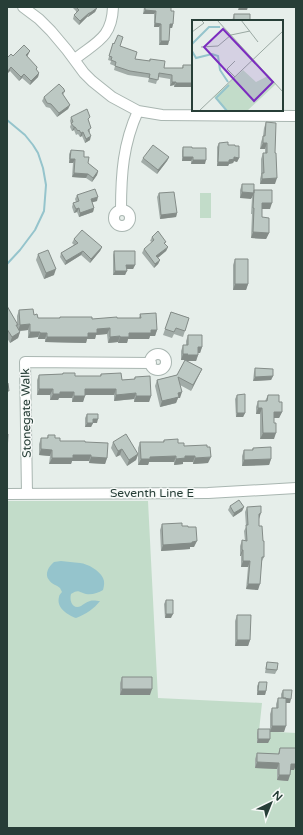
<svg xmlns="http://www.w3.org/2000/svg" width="303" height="835" font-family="'Varela Round',sans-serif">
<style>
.green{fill:#c2dcc9}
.water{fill:#95c4cc}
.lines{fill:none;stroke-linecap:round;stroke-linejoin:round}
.stream{stroke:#95c4cc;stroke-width:2}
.minor-casing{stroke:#a9b6b1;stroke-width:12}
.minor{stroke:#fff;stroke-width:10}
.wall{fill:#a2aca8}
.shaded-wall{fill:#848c88}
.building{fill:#bcc8c3;stroke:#848c88}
.labels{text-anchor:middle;stroke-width:3;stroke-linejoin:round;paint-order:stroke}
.street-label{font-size:12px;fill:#273e37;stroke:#f7faf8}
.inset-river{fill:none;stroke:#95c4cc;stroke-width:2}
.inset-road{fill:none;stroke:#9aa8a2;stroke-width:1}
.view{fill:#7b2cbf;fill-opacity:0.15;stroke:#7b2cbf;stroke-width:2}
.inset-edge{fill:none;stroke:#273e37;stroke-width:2}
</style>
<rect width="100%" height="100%" fill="#e6eeea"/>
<!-- green -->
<path class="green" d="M200,193H211V218H200Z
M7,501H148L158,698L262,703L259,731L296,733V828H7Z"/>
<!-- water -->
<path class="water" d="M61,561C67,562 73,562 80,563C88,564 99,570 103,578C105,582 104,586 103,590C98,593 92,595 86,594C78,592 79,589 71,594C69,601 73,610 81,606C84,604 86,602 90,601C93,600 97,601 100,601C94,609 86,614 76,618C68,615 56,608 59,597C59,595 61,593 62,592L60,588C57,585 51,584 49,580C44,574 49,566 54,562Z"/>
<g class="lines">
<!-- stream -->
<path class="stream" d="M7,120L25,135L33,145L38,153L43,168L46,185L44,211L35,230L20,250L7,264"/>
<defs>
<path id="minor" d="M23,7L39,19L51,31L67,50L84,73L92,81L112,97L138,111L162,115L296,116
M75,59C96,42 112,38 113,7
M121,210C121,174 123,144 138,111
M114 218a8 8 0 1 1 16 0a8 8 0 1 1-16 0Z
M150 362a8 8 0 1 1 16 0a8 8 0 1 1-16 0Z
M7,494L208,493L296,488
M27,494L25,362L151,363"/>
</defs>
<!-- minor casing -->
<use href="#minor" class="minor-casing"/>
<!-- minor -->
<use href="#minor" class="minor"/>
</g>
<!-- wall -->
<path class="wall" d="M73,7H97V8L95,12L88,17H87L79,25L73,19L74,15L76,13V11L73,8Z
M144,7H171V11L173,24L172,28H170L168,45H159V27H154V14H143Z
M234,14L250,21H232Z
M113,43L120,46L135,59L149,61L150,59L164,68H182L183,65H193V87H174V85L170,86V79L158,77L156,84L148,82L149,78L128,75L114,70L115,66L110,64L111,61L108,60Z
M28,55L27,57L37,68L36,70L39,73L38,77L30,85L22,78L19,81L10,71L13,56Z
M64,89V90L65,91L63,95L68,102L70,105L68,109L57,117L50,108L46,107L42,101L44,97Z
M71,117L89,121L90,132L89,133L90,140L85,143L82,136L80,137L78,134L76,135L74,130L72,131L70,127L71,124L70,121Z
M266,122L275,184H260V179L261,175V159L263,153H265V149H260L261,142L263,136L264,128Z
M219,143L235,146L239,158L237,162L234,161L233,163L229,164L228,166H217V147Z
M183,147L192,148L205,164H191V161H182V151Z
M71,150L84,157L88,163L98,171L97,175L92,182L86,178L72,177L73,163H69V154Z
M169,157L167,161L157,174L141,162L143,158Z
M242,184L254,190L270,209H262V217L269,233L266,239L251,238L252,214H251L252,198H240V190Z
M159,193L177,213L176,217L160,219L157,197Z
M77,195L97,201L92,202L94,208L93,212L79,217L77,212L74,213L72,207L73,203L76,202L75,199Z
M152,237L165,244L168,247L166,251L158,258L160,260L158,264L154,268L142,253L144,249L152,242L150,241Z
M74,239L102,247L100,251L90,263L81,255L65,265L60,257L61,253L74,245L72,243Z
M114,251L135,265L133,269H127L125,275H113V255Z
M38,254L54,275L44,279L36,260Z
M235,259L248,284L246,290H233V265Z
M7,306L17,324V316L19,310L34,315L38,318H59L60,317L92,319L117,318H139L140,314L157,330L155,336H150L149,339H128L127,343H118V342L108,343L107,334L96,335L95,339H87L86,343L45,342V339H38V337L28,338V330L19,331L20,332L18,338L10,343L7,338Z
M171,312L189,318L183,337L174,334L172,338L163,335Z
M188,335L202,347L200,353H198V355L196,361H187L202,369L191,391L180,385V398H178L176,403L160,407L155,386L157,380L177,375L185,360H181V351L183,345H186V341Z
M255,368L273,376L271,380L253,381L254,372Z
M63,373L75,376H100L101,374L122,380L134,379L135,377L151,396L149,402H134V399L114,401V395H85L83,402H72V398H59L58,400H50V395H37V380L39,375L62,374Z
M237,395L245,413L243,417H236L235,399Z
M268,395L279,402L282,412L279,418H274V439H260V414H256V407L258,401H265Z
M87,414L97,423H93L91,427H85V418Z
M48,435L60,441L85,442L107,458L105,464L89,463V461H72L71,464H49L50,456L39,455V444L41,438H47Z
M164,440L178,443L184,446L208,463L193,464V462H183V464L174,465V462H149L148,465H138V455L136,460L127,466L120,455L116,457L111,448L113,442L138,454V448L140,442H163Z
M253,448L271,459L269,465L242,466V456L244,450H252Z
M230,506L244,507L242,511L233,517L228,510Z
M247,507L259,519V526L264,557L262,561L258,590L246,589L248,567H241V556H240V546L242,540L245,541L244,531L246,527L245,512Z
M162,524L182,526L188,527L194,547H190V549L161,551L160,530Z
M166,600L171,618H165L164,604Z
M237,615L250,640L248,646H235V621Z
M267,662L277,670L275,674L265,673L266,666Z
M122,677L150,695H120V683Z
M259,682L266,691L265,695H257V686Z
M283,690L290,703H286L284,732H270V714L272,708H276V704L278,698H281V694Z
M258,729L270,739L268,743H257V733Z
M280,748L296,764L294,770H290V775L288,781L277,780V769L255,768V759L257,753L278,754Z"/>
<!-- shaded-wall -->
<path class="shaded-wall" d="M239,7H248L247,10H238Z
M97,8L95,12L88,17L90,13Z
M145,10L156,11L154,14H143Z
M89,13L87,17L79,25L80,21Z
M155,23L161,24L159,27H154Z
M170,24H173L172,28H168Z
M161,41H169L168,45H159Z
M30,51L28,55L24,59L26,55Z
M11,67L10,71L7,74V72Z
M39,73L38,77L30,85L31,81Z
M24,74L22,78L19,81L21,77Z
M172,82H176L174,85L170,86Z
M176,83H193V87H174Z
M70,105L68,109L57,117L59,113Z
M74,127H75L74,130L72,131Z
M83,132L82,136L80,137L81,133Z
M91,136L90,140L85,143L86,139Z
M263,143H267L265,149H260Z
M169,157L167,161L157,174L158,170Z
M183,157H193L191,161H182Z
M234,157L239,158L237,162L234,161L233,163L229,164L228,166H217L218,162Z
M70,159H75L73,163H69Z
M193,160H206L205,164H191Z
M98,171L97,175L92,182L93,178Z
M74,173L88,174L86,178L72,177Z
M277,178L275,184H260L262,179Z
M242,192L254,193L251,199L240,198Z
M98,197L97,201L90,203L91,199Z
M262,203H272L270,209H260Z
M79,208L77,212L74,213L76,209Z
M94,208L93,212L79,217L80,213Z
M177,213L176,217L160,219L161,215Z
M253,232L269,233L266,239L251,238Z
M102,247L100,251L90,263L91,259Z
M168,247L166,251L155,260L156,256Z
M83,251L81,255L65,265L66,261Z
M160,260L158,264L154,268L155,264Z
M126,265H135L133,269H125Z
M56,269L54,275L44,279L46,273Z
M115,271H127L125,275H113Z
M235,284H248L246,290H233Z
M30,324L28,330L18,331L20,325Z
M110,328L107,334L96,335L95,339H87L86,343L45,342L47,337L88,333L97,329Z
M151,330H157L155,336H150L149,339H128L127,343H118L120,337L129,333Z
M20,332L18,338L10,343L12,337Z
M30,332H40L38,337L28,338Z
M40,333H47L45,339H38Z
M120,336L118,342L108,343L110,337Z
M198,347H202L200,353H196Z
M183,354H188L198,355L196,361H185V360H181Z
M202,369L191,391L193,385Z
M263,376H273L271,380L253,381L255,377Z
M39,389H53L50,395H37Z
M85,389H116L114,395H83Z
M60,392H74L72,398H59L58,400H50L53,394Z
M182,392L180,398H178L176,403L160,407L162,401L178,393Z
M136,393L134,399L114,401L116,395Z
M74,396H85L83,402H72Z
M136,396H151L149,402H134Z
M258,408H262L260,414H256Z
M274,412H282L279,418H271Z
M237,413H245L243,417H236Z
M93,419H98L97,423H93L91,427H85L87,423Z
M263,433H276L274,439H260Z
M41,449L52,450L50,456L39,455Z
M122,449L120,455L116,457L118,451Z
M138,454L136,460L127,466L129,460Z
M73,455H91L89,461H72L71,464H49L52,458Z
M176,456L174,462H149L148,465H138L141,459L150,457Z
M185,456H195L193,462H183V464L174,465L176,459Z
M91,457L107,458L105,464L89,463Z
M211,457L208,463L193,464L195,458Z
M271,459L269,465L242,466L244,460Z
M244,507L242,511L233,517L234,513Z
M261,513L259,519H256L259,514Z
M197,541L194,547H190V549L161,551L163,545Z
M242,550H243L241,556H240Z
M243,561H250L248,567H241Z
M248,584H260L258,590L246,589Z
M166,614H173L171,618H165Z
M237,640H250L248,646H235Z
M122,689H152L150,695H120Z
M258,691H266L265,695H257Z
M283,699H291L290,703H281Z
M272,726H286L284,732H270Z
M258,739H270L268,743H257Z
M257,762L279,763L277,769L255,768Z
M291,764H296L294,770H289Z
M279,775H290L288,781L277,780Z"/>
<!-- building -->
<path class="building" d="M78,7H97V8L90,13H89L80,21L74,15L79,10L77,8Z
M145,7H171V11H174L173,24H170L169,41H161V24L155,23L156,11L145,10Z
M234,14H250V21H234Z
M118,35L123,37L120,46L137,52L135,59L150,61V59L165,61L164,68H183V65H193V83H176V82H172V75L159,73L158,80L149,78L150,74L130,71L115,66L116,62L111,60L112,57L109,56L113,43L114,44Z
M24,45L30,51L26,55L37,67V68L36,69L39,73L31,81L24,74L21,77L11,67L7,72V58L11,54L13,56Z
M59,84L64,89V90L65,91L62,93L70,105L59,113L51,104L47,103L44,97Z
M87,109L90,117L88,119L91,128L88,130L91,136L86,139L83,132L81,133L79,130L78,131L75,127H74L71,123L73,122L71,117Z
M266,122L276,123L275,153H276L277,178L262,179V173H264L263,153H267V143H263V136H265Z
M228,142V145H235V146H239V158L234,157V159L229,160V162H218L219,143Z
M153,145L169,157L158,170L143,158Z
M183,147H192V148H206V160H193V157H183Z
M71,150L84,151V157H89L88,163L98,171L93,178L88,174L74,173L75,159H70Z
M242,184H254V193L242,192Z
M95,189L98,197L91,199L94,208L80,213L79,208L76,209L73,203L79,201L77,195Z
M254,190H272V203H262V217L269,218V233L253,232L254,208H253Z
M174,192L177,213L161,215L159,193Z
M82,230L102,247L91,259L83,251L66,261L61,253L78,243L74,239Z
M158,231L166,242L164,243L168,247L156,256L160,260L155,264L144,249L154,240L152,237Z
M48,250L56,269L46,273L38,254Z
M114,251H135V265H126L127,271H115Z
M235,259H248V284H235Z
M7,306L18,325H16L20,332L12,337L7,329Z
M33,309L34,315L37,314L38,318H60V317H92V319L117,317V318H141L140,314L156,313L157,330H151V333H129V337H120V336L110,337V328L97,329V333H88V337H47V333H40V332H30V324L20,325L19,310Z
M171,312L189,318L185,331L176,328L174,332L165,329Z
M188,335H202V347H198V355H187L188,354H183V345H188Z
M185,360L202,369L193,385L178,377L182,392L178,393L179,397L162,401L157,380L177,375Z
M255,368L273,369V376L255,377Z
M7,372V383H8L9,391H7Z
M63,373H75V376H101V374L121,373L122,380L135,379V377L150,376L151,396H136V393L116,395V389H85V396H74V392H60V394H53V389H39V375L63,374Z
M245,394V413H237V395Z
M268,395H279V402H282V412H274V423H276V433H263L262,408H258V401H267Z
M87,414H98V419H93V423H87Z
M7,434H8L7,452Z
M126,434L138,454L129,460L122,449L118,451L113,442Z
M48,435H55V438H60V441H85V442L108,443L107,458L91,457V455H73V458H52V450L41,449V438H48Z
M178,439V443H184V446L207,445V447H210L211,457L195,458V456H185V458L176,459V456L150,457V459H141L140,442H164V440Z
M271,447V459L244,460V450H253V448Z
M239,500L244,507L234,513L230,506Z
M261,506V513L259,514V526H262L263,541H264V557H262L260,584H248L250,561H243V550H242V540L247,541L246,525H248L247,507Z
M182,523V526H188V527H196L197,541L192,542V543L163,545L162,524Z
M166,600H173V614H166Z
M237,615H251L250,640H237Z
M267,662L278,663L277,670L266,669Z
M122,677H152V689H122Z
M259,682H267L266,691H258Z
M283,690H292L291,699L283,698Z
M278,698H286V726H272V708H278Z
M258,729H270V739H258Z
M280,748H296V764H291L290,775H279V763L257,762V753L279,754Z"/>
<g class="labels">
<!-- street labels -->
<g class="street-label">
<text transform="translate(26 413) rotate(-91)" y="4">Stonegate Walk</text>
<text x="152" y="497">Seventh Line E</text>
</g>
</g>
<!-- overview -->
<g transform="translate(192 20)">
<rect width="91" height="91" fill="#e6eeea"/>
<path d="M51,50L64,62L76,56L84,64L55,91H36L22,77Z" fill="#c2dcc9"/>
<path class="inset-river" d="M0,24L17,7H28M0,31L4,38L20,34L26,36L28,50L36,62M35,91L24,78L37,65"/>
<path class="inset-road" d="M25,0L91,72M49,0L66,22M0,12L12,3L9,0M9,27L26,26L39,15L58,11M43,57L35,49L43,41M7,91L91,11"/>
<path class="view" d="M31,9L81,62L62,81L12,27Z"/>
<rect width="91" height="91" class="inset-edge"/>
</g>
<!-- border -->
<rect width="303" height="835" fill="none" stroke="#273e37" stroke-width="16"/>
<!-- north arrow -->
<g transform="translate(271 803) rotate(43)" stroke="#f7faf8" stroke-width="3" paint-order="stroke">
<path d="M0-3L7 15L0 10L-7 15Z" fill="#273e37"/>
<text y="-6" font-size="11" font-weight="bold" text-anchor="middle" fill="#273e37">N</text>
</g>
</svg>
